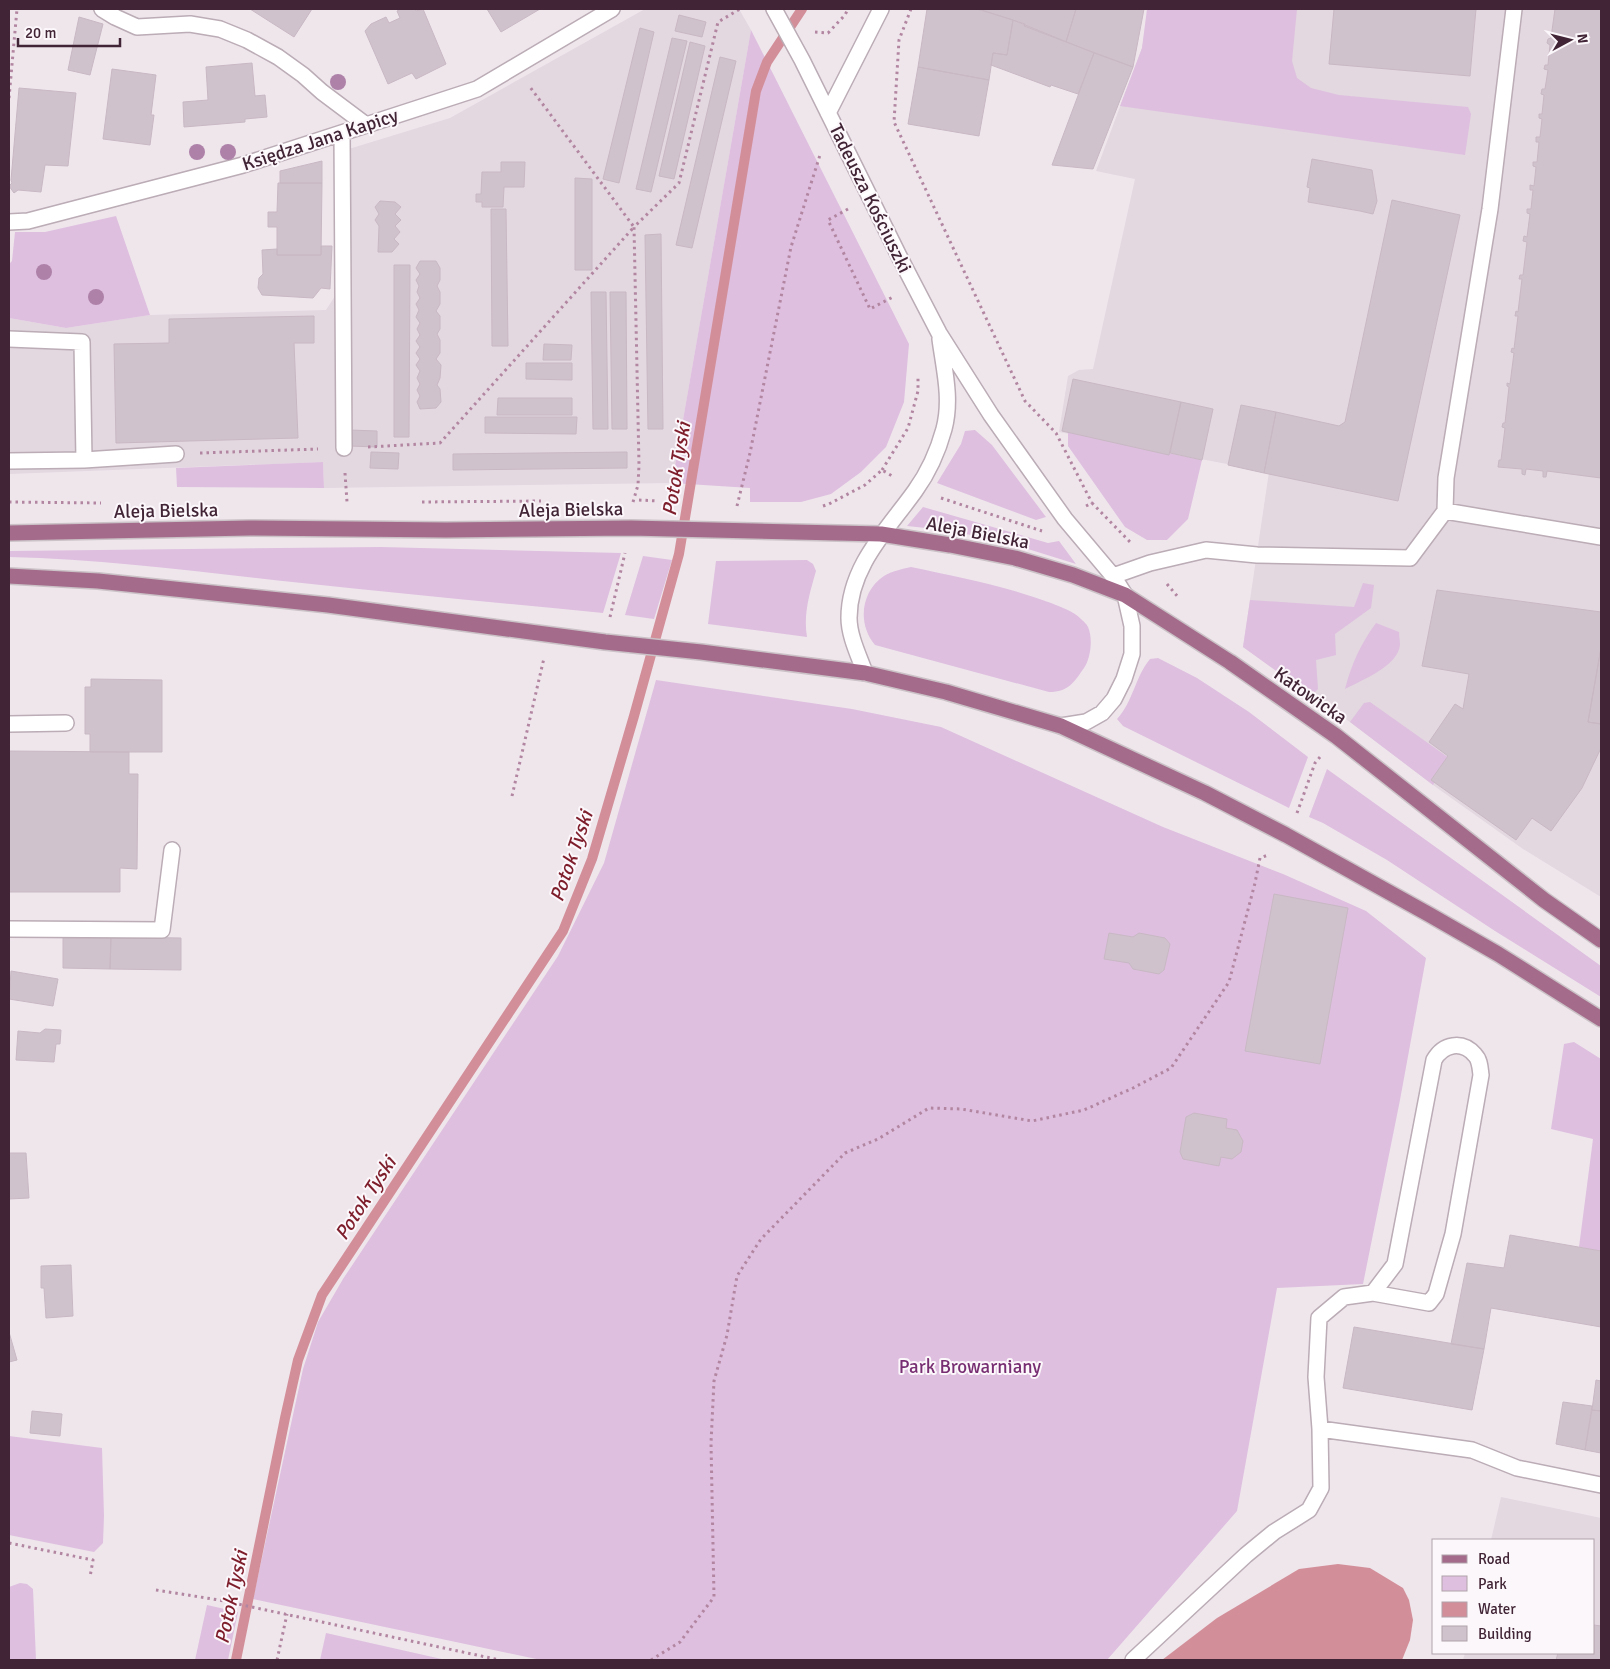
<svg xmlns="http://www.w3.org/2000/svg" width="1610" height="1669" font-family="Signika,sans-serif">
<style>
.built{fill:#e3d7e0}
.green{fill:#debfdf}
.water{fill:#d38f99}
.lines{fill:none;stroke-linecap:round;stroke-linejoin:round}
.stream{stroke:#d38f99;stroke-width:10}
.building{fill:#d0c2cc;stroke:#c8b8c4}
.minor-casing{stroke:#bbacb5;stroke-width:18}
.major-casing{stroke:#cac2c6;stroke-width:18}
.path{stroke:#b286a1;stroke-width:3;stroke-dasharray:2.5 4;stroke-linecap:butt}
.minor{stroke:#fff;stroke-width:15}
.major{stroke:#a46b8b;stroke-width:15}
.tree{fill:#ae81a9}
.labels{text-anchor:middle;stroke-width:4;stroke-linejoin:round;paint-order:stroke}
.street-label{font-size:19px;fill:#412435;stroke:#fbf7fa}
.park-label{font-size:19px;fill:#782e72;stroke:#fbf7fa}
.water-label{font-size:20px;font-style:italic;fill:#7e1d2b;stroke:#fbf7fa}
</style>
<rect width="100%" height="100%" fill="#efe6ec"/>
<!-- built -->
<path class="built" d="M645,9H739L751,30L672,483L324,488L323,462L9,474V318L66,328L150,315L326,310L337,293L339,152L450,118Z
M1148,9H1601V897L1523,849L1433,785L1350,722L1243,647L1269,472L1059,432L1068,376L1079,370L1093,369L1135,179L1096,171L1142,48Z
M1501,1497L1601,1518V1660H1463L1465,1653H1594V1540H1491Z"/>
<!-- green -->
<path class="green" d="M1147,9H1297L1292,61L1297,78L1311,88L1339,95L1468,107L1471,114L1465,155L1120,106L1142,48Z
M751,30L909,344L904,402L886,447L861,472L831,494L801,502H750V488L672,483Z
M116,216L150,315L66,328L9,318V264L12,261L15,232H45Z
M975,430L992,445L1046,517L1036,520L937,483L961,444L965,431Z
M1068,432L1202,460L1188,519L1167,540H1147L1125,527L1068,446Z
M323,462L324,488L177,487L176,468Z
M923,507L1048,543L1059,541L1076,564L1002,541L945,530L907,526Z
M381,547L621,553L603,613C503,603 402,594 302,583C205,573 107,559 9,557V551Z
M643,556L672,560L654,619L625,615Z
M807,560L813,564L816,571C810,592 803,614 807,637L708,624L716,561Z
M911,567C958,577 1005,586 1051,603C1060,607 1074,611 1081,619C1083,621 1087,624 1088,627C1093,638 1091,658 1084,668C1074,682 1069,692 1049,692L875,645C857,624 861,591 884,576C892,571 902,569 911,567Z
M1363,583L1374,585L1371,608L1335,634L1336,655L1316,660L1318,689L1311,696L1243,647L1250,600L1354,607Z
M1376,623L1399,632C1399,636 1400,641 1400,645C1398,666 1362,680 1345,689C1352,663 1360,645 1376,623Z
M1158,658L1197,678L1249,712L1308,757L1289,808L1123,726L1117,719C1133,702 1135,677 1150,659Z
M656,680L852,709L941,727L1163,827L1283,874L1366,911L1426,958L1400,1100L1363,1284L1277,1288L1237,1511L1107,1660H541L253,1599L303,1369L318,1322L343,1279L558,956L604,863Z
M1370,702L1449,758L1433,785L1350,722L1364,703Z
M1327,769L1601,966V997L1495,931L1387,860L1323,823L1309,817Z
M1574,1042L1601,1059V1251L1579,1247L1593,1139L1551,1129L1564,1044Z
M9,1436L102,1448L104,1516L103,1543L94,1552L9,1535Z
M20,1583L27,1584L33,1589L36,1660H9V1587Z
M207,1605L238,1612L228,1660H195Z
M326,1633L446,1660H320Z"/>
<!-- water -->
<path class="water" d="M1338,1564L1370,1568L1403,1588L1409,1600L1413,1620L1410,1640L1402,1660H1162L1217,1618L1299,1569Z"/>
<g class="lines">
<!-- stream -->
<path class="stream" d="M236,1660L285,1418L298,1360L322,1295L563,931L592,859L634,716L679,554L756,91L767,62L802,9"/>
</g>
<!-- building -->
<path class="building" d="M250,9H312L294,37Z
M401,9H415L416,11L423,9L446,64L416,79L412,73L388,84L365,31L371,24L386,17L389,23L400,18L397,11Z
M487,9H540L501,32Z
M927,9H977L1013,20L1007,55L993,53L989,80L918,67Z
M983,9H1076L1066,42L1024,26L1025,24L982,10Z
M1076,9H1144L1133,67L1066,42Z
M1334,9H1476L1470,76L1329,64Z
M1555,9H1601V478L1547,471L1546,477H1543V471L1526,469L1525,475L1522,474V469L1498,467L1499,460H1501L1505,428L1502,427L1503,423H1505L1509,387L1507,386V383L1510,384L1514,353L1511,352L1512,348L1514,349L1518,316H1515L1516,311L1518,312L1522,279H1519L1520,275H1523L1527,242L1523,241L1524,236L1527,237L1530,214L1527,213V209H1531L1533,190H1530V185L1534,186L1536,167L1533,166V162H1537L1539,142H1536V137H1540L1542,119L1539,118V114H1542L1544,95L1541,94L1542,89H1545L1548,70L1544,69L1545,65H1548L1550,45L1547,43L1548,39L1551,38Z
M679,15L706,22L702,37L675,31Z
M79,17L103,24L90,75L68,70Z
M1013,20L1094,53L1078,94L1051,85L1050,87L991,65L993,53L1007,55Z
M640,28L654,32L619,183L603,179Z
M672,38L687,41L651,192L636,189Z
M690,42L705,46L674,179L659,176Z
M1094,53L1133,67L1093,169L1052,165Z
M720,57L736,61L692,248L676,245Z
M252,63L255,96L265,95L267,117L245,119V122L184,127L183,102L208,100L206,67Z
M918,67L989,80L979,136L908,124Z
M112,69L156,75L151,115H154L150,145L103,139Z
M19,88L76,93L68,166L45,165L41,192L18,190L14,193L9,186L12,183L11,180Z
M1312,159L1372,170L1377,201L1373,214L1360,211L1308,202L1310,188L1307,187Z
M322,161V183H280V171Z
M501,162H525L524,187H504L503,207H482V202H476V194H481L482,172H501Z
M575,178L592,179V270H575Z
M278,183H322L321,255H277V227H268V212H277Z
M1392,200L1460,215L1398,501L1264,473L1276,412L1339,426L1345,422Z
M380,201L395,202L401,207L395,214L401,220L395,226L400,232L394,239L399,244L392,252H378L379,226L375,220L379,214L375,207Z
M491,209H506L508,346H492Z
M661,234L663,429H648L645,235Z
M321,246H332L330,289L321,288L313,298L262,295L258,288L259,278L263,274L262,250L277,249V255H321Z
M420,261H436L440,268V280L437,286L440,292V304L436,311L440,316V329L437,334L440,340V353L436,359L441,365L440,378L437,385L440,389L441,402L436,408L420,409L417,402L420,396L417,390L420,384L417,378L420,371L416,365L420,359L416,353L420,347L416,341L420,335L417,329L420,323L416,317L419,310L416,304L420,298L417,292L419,286L416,280L420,274L416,268Z
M394,265H410L409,437H394Z
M591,292H606L608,429H593Z
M610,292H626L627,429H612Z
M314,316V343H294L298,438L116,443L114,344L169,343V319Z
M544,344L572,345L571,360H543Z
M526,363H572V380L526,379Z
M1073,379L1181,402L1169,455L1062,431Z
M498,398H572V415H497Z
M1181,402L1213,409L1202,460L1170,453Z
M1241,405L1276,412L1264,473L1228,465Z
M485,417H577L576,434L485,433Z
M349,430L377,431V447L349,446Z
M371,452L399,453L398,469L370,468Z
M627,452V468L453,470V454Z
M1437,590L1601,612V648L1588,722L1601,724V748L1582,788L1551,831L1532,818L1516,840L1431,780L1448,756L1429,742L1455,704L1463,709L1469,674L1422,666Z
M1601,648V724L1588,722Z
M91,679L162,680V752H90V734H85V687H91Z
M9,751L129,752V774H138L137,869L120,868V892H9Z
M1274,894L1348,908L1320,1064L1245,1051Z
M1109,933L1133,937L1139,933L1165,938L1170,944L1164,970L1159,974L1133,969L1129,963L1104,959Z
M63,937H111L110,969L63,968Z
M111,937L181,938V970L110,969Z
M11,971L58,979L53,1006L9,999Z
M45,1029L61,1030L60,1044H56L54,1062L16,1060L18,1031L40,1033Z
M1194,1113L1227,1119L1226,1128L1237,1130L1243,1141L1241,1152L1232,1159L1221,1157L1219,1166L1183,1159L1180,1152L1186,1117Z
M9,1153H26L29,1198L9,1199Z
M1510,1235L1601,1251V1327L1491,1308L1484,1349L1451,1344L1467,1263L1504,1268Z
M71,1265L73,1316L46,1318L44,1288H41V1266Z
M1354,1327L1484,1349L1472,1410L1343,1388Z
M9,1332L17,1360L9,1362Z
M1596,1380L1601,1381V1411L1592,1410Z
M1563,1402L1592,1406L1585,1450L1556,1444Z
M1592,1410L1601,1411V1453L1585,1450Z
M32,1411L62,1414L60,1436L30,1433Z
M1594,1625L1601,1626V1660H1556L1558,1653H1594Z"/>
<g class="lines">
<defs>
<path id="minor" d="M102,9L115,17L137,27L190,24L220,29L247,40L278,57L303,75L322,92L366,125
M774,9L802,60L899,256L939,333L991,415L1065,519L1113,576L1125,595L1132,626V654L1124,679L1114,699L1102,713L1086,722L1061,726
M828,113L881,9
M342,133L344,448
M9,222L28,221L243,165L477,89L612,9
M9,339L82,342L84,460L9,461
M84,460L176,454
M1445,511L1446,478L1490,209L1514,9
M1113,576L1150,563L1206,550L1257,555L1410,558L1445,511L1601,537
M865,673C859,656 849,636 849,618C849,567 887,530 915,491C928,473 938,451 944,429C952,399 944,369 940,339
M9,724L66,723
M9,929L162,930L172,850
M1320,1429L1472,1450L1517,1468L1601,1485
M1133,1660L1246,1555L1274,1532L1309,1510L1321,1488L1320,1429L1316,1377L1319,1318L1344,1297L1373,1293L1395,1264L1434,1060C1443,1044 1462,1040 1475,1055C1480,1060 1480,1068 1481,1075L1453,1234L1436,1294L1429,1303L1373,1293"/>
<path id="major" d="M9,533L249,528L446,530L631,528L881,534L950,545L1015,558L1073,575L1125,595L1230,662L1336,736L1544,900L1601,940
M9,576L98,581L328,605L605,642L701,652L865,673L946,692L1061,726L1205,793L1286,835L1430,915L1498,954L1601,1019"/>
</defs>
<!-- minor casing -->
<use href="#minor" class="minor-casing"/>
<!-- major casing -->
<use href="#major" class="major-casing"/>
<!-- path -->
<path class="path" d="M911,9L899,40L894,122L1025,401L1056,433L1092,503
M815,32L828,33L845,15L848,9
M9,98L17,9
M848,209L828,220L870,309L893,297
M368,447L440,443L634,227L530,87
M200,453L318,449
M882,470L908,428L918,391V375
M345,473L347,502
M941,498L1042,531
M639,500L658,501
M9,502L101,503
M422,502L541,501
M633,502L638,485L639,465L634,227L679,183L718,22L740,9
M737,506L750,453L791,247L820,155
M823,506L829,504L865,485L882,470L894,477
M1086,506L1092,503L1132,544
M1167,584L1178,597
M610,617L625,553
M512,796L544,658
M1297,813L1315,763L1320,757
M9,1543L93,1560L90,1577
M156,1590L219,1600L500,1660
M277,1660L287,1614
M651,1660L680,1642L714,1597L711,1443L714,1381L727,1335L737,1276L761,1239L845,1153L878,1139L929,1108L961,1109L1032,1121L1084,1110L1133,1088L1171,1068L1229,982L1255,883L1260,858L1268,855"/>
<!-- minor -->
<use href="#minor" class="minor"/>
<!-- major -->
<use href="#major" class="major"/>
</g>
<!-- trees -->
<g class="tree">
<circle cx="338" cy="82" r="8"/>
<circle cx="197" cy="152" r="8"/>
<circle cx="228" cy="152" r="8"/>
<circle cx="44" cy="272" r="8"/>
<circle cx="96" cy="297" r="8"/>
</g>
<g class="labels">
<!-- street labels -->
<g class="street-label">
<text transform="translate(320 139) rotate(-18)" y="7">Księdza Jana Kapicy</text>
<text transform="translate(871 198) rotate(64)" y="7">Tadeusza Kościuszki</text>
<text transform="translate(571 509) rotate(-1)" y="7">Aleja Bielska</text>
<text transform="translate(166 510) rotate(-1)" y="7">Aleja Bielska</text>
<text transform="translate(978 532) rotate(11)" y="7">Aleja Bielska</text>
<text transform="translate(1311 695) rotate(35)" y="7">Katowicka</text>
</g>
<!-- park labels -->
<g class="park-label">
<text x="970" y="1373">Park Browarniany</text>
</g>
<!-- water labels -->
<g class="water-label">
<text transform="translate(676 469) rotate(-81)" y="7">Potok Tyski</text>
<text transform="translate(571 856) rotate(-71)" y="7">Potok Tyski</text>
<text transform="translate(365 1198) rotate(-57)" y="7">Potok Tyski</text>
<text transform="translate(231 1597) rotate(-78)" y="7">Potok Tyski</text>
</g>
</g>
<!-- border -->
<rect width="1610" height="1669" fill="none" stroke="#412435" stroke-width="20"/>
<!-- legend -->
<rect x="1432" y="1539" width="162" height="115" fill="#fbf7fa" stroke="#b1a3ab"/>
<rect x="1442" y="1555" width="25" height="8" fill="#a46b8b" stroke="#b1a3ab"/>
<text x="1478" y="1564" font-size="15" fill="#412435">Road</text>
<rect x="1442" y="1576" width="25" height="15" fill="#debfdf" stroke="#b1a3ab"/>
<text x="1478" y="1589" font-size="15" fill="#412435">Park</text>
<rect x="1442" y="1602" width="25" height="15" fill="#d38f99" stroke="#b1a3ab"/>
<text x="1478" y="1614" font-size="15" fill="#412435">Water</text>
<rect x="1442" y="1626" width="25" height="15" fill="#d0c2cc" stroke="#b1a3ab"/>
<text x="1478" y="1639" font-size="15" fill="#412435">Building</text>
<!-- north arrow -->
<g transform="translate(1570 40) rotate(83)" stroke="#fbf7fa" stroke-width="4" paint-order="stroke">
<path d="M0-4L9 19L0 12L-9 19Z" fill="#412435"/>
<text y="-8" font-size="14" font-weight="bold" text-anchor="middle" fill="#412435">N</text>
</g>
<!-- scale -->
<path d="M18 38v8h102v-8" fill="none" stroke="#412435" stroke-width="2.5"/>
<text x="25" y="38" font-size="15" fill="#412435" stroke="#fbf7fa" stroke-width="4" paint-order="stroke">20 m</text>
</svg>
